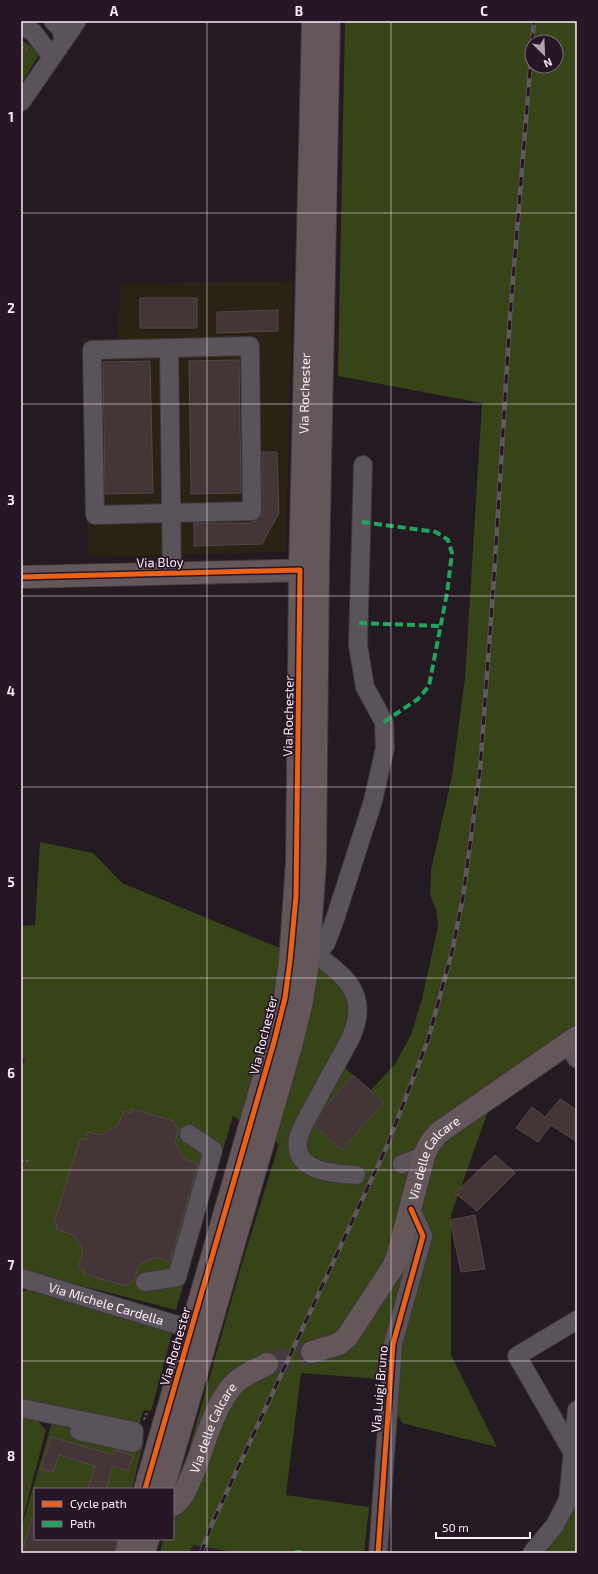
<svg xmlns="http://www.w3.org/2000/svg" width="598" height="1574" font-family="'Exo 2',sans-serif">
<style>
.commercial{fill:#2a2215}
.built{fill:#2e1a2c}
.green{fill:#374417;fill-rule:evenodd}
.building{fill:#443536;stroke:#51484a}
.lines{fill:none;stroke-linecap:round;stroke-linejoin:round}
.major-tunnel{stroke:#433a42;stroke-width:22;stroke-dasharray:22 11;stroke-linecap:butt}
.minor-casing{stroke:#3f383e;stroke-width:20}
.major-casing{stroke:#3f383e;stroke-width:24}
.path{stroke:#5a5259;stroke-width:2;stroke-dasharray:3 2;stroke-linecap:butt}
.minor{stroke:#5b535a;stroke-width:18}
.major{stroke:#645759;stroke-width:22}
.rail-casing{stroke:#5f595e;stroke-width:4.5}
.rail{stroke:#271626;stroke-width:3;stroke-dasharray:9;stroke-linecap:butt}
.quiet{stroke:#20a55d;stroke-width:4;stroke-dasharray:8 4;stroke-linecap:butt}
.cycleway-casing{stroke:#271626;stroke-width:8}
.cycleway{stroke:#ea6118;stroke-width:5}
.grid{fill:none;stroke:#faedf8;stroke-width:1;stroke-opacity:0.55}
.labels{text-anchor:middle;stroke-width:3.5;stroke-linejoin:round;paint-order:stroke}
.street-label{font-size:13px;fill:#faedf8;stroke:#271626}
.neatline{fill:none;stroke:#faedf8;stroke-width:1.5}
.grid-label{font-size:13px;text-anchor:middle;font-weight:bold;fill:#faedf8}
</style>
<rect width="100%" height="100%" fill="#231a22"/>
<!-- commercial -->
<path class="commercial" d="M293,281L286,552L88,557L82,339H117L121,283Z"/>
<!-- built -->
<path class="built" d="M193,1545L238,1553H189Z"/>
<!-- green -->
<path class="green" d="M345,21H577V1030L498,1083L451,1215V1355L497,1447L402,1423L379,1379L301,1373L286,1495L369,1507L364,1553H238L193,1545L189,1553H160L163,1539H173V1505L240,1270L279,1144L233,1116L176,1310L33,1273L21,1272V1069L25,1060L21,1058V926L35,925L40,842L93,853L122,883L321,965C335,979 351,996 351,1017C351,1024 337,1050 334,1058L353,1075L311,1123L342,1150L384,1102L371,1090L395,1064L411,1035L422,999L438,926L436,909L430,895L431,870L452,776L465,678L482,403L338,376ZM532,42H556V66H532Z
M21,40L31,46L39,55L21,84Z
M27,1290H32L173,1330L151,1411L144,1410L137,1429L21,1403V1293Z
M21,1415L35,1418L46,1430L21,1526Z
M53,1419L144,1441L132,1489H35V1539H121L117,1553H21V1529Z
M577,1498V1553H542C556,1536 571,1520 577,1498Z"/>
<!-- building -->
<path class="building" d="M140,298H197V328H140Z
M278,310V331L217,333V312Z
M239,360L241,493L191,494L189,361Z
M150,361L153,493L105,494L103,362Z
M262,452H277L279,513L262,544L194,546V523H249L257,520L261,516L262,511Z
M353,1075L384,1102L342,1150L314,1126L326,1106Z
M560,1099L577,1110V1142L551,1125L538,1142L516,1128L532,1107L545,1117Z
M132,1109L174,1121V1125L179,1128L175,1142L183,1158L198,1164L170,1262L155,1257L139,1265L133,1282H130L127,1286L84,1274V1270L78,1268L83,1250L74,1235L56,1229L57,1224L54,1222L80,1139L86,1140L88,1132L102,1135L118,1125L124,1111L131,1113Z
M495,1155L515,1173L477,1211L455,1193Z
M475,1215L485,1269L461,1272L450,1220Z
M51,1437L113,1455L115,1450L133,1456L128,1471L113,1466L106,1489H88L95,1466L59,1455L53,1472L41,1469Z
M32,1518H35V1539H117L114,1553H22Z"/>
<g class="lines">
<!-- major-tunnel -->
<path class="major-tunnel" d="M267,1364L312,1352"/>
<defs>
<g id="minor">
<path d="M53,21L61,29L64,40"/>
<path d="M21,25L33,32L52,57"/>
<path d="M21,102L77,21"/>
<path d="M250,346L252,511L95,515L92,350Z"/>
<path d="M169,348L172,573"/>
<path d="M309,950C343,974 372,993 350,1039C339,1059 328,1080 317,1100C310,1113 302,1125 298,1139C297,1145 298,1154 302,1159C313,1173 340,1174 356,1175"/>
<path d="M317,955L326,943L334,922L373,801L385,748L384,722L365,687L358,645L363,465"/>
<path d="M566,1043L577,1059"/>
<path d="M402,1164L424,1156"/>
<path id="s1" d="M21,1278L191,1329"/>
<path d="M145,1282L177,1277L213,1150L189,1134"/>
<path d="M21,1408L134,1431L133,1443L79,1431"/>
<path d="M573,1453L517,1356L577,1320"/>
<path d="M378,1553L393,1344L423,1236L411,1209"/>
<path d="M532,1553L555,1525L568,1500L577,1410"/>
</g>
<g id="major">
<path d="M21,577L314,570"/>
<path id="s2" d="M312,1352L339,1344L347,1337L393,1267L397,1258L424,1156C428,1145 432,1139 441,1131L577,1037"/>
<path id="s3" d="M145,1489L274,1042L285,998L290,961L297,862L300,570L313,21"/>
<path d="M163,1489L291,1046L302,1001L308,963L315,862L318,570L329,21"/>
<path id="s4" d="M173,1505C182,1500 186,1489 190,1480C204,1450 211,1410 233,1385C242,1375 256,1370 267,1364"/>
<path d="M126,1553L130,1539"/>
<path d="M144,1553L148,1539"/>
</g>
</defs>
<!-- minor casing -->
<use href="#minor" class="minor-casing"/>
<!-- major casing -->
<use href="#major" class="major-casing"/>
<!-- path -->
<path class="path" d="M21,47L27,50
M21,1161H31
M144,1420L146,1414H149"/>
<!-- minor -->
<use href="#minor" class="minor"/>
<!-- major -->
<use href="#major" class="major"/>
<defs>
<path id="rail" d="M201,1553L212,1524L387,1146L428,1040L452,952L463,897L480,770L494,578L510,317L534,21"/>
</defs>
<!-- rail casing -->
<use href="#rail" class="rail-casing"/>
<!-- rail -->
<use href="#rail" class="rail"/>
<!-- quiet -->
<path class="quiet" d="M362,522L436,532L448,540L452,553L447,593L429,686L418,699L384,722
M359,623L441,626
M293,1553L299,1552L302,1553"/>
<defs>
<path id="cycleway" d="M21,577L300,570L296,896L290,961L285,998L274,1042L145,1489
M378,1553L393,1344L423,1236L411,1209"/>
</defs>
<!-- cycleway casing -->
<use href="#cycleway" class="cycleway-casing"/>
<!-- cycleway -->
<use href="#cycleway" class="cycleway"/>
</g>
<!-- grid -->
<path class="grid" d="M207,21V1553M391,21V1553M21,213H577M21,404H577M21,596H577M21,787H577M21,978H577M21,1170H577M21,1361H577"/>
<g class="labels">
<!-- street labels -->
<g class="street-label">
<text dy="5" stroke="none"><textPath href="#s3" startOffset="1116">Via Rochester</textPath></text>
<text transform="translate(160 562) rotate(-1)" y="5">Via Bloy</text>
<text transform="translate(288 716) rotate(-89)" y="5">Via Rochester</text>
<text transform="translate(263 1035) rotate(-76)" y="5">Via Rochester</text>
<text dy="5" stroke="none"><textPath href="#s2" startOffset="241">Via delle Calcare</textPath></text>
<text dy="5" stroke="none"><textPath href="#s1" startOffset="89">Via Michele Cardella</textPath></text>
<text transform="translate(175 1346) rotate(-74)" y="5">Via Rochester</text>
<text transform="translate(379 1389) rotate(-85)" y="5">Via Luigi Bruno</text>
<text dy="5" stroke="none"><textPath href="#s4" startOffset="88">Via delle Calcare</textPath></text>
</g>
</g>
<!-- border -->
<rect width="598" height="1574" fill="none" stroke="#271626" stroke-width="44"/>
<!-- legend -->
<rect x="34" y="1488" width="140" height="52" fill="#271626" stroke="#7b6c7a"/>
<rect x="42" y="1501" width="20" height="6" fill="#ea6118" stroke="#7b6c7a"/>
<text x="70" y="1508" font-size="12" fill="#faedf8">Cycle path</text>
<rect x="42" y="1521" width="20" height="6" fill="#20a55d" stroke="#7b6c7a"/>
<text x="70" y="1528" font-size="12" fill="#faedf8">Path</text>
<!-- north arrow -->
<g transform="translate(544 54) rotate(156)"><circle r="19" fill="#271626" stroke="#7b6c7a"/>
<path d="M0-3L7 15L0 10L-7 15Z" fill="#afa3ad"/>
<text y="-6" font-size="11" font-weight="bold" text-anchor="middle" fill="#faedf8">N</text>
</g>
<!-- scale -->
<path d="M436 1532v6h94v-6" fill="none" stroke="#faedf8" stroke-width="2"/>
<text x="442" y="1532" font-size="12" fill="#faedf8" stroke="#271626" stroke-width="3" paint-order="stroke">50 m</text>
<rect x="22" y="22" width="554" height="1530" class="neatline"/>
<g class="grid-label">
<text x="114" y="16">A</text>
<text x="299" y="16">B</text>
<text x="484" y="16">C</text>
<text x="11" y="122">1</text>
<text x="11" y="313">2</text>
<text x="11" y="505">3</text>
<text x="11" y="696">4</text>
<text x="11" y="887">5</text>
<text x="11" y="1078">6</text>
<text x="11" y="1270">7</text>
<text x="11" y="1461">8</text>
</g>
</svg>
